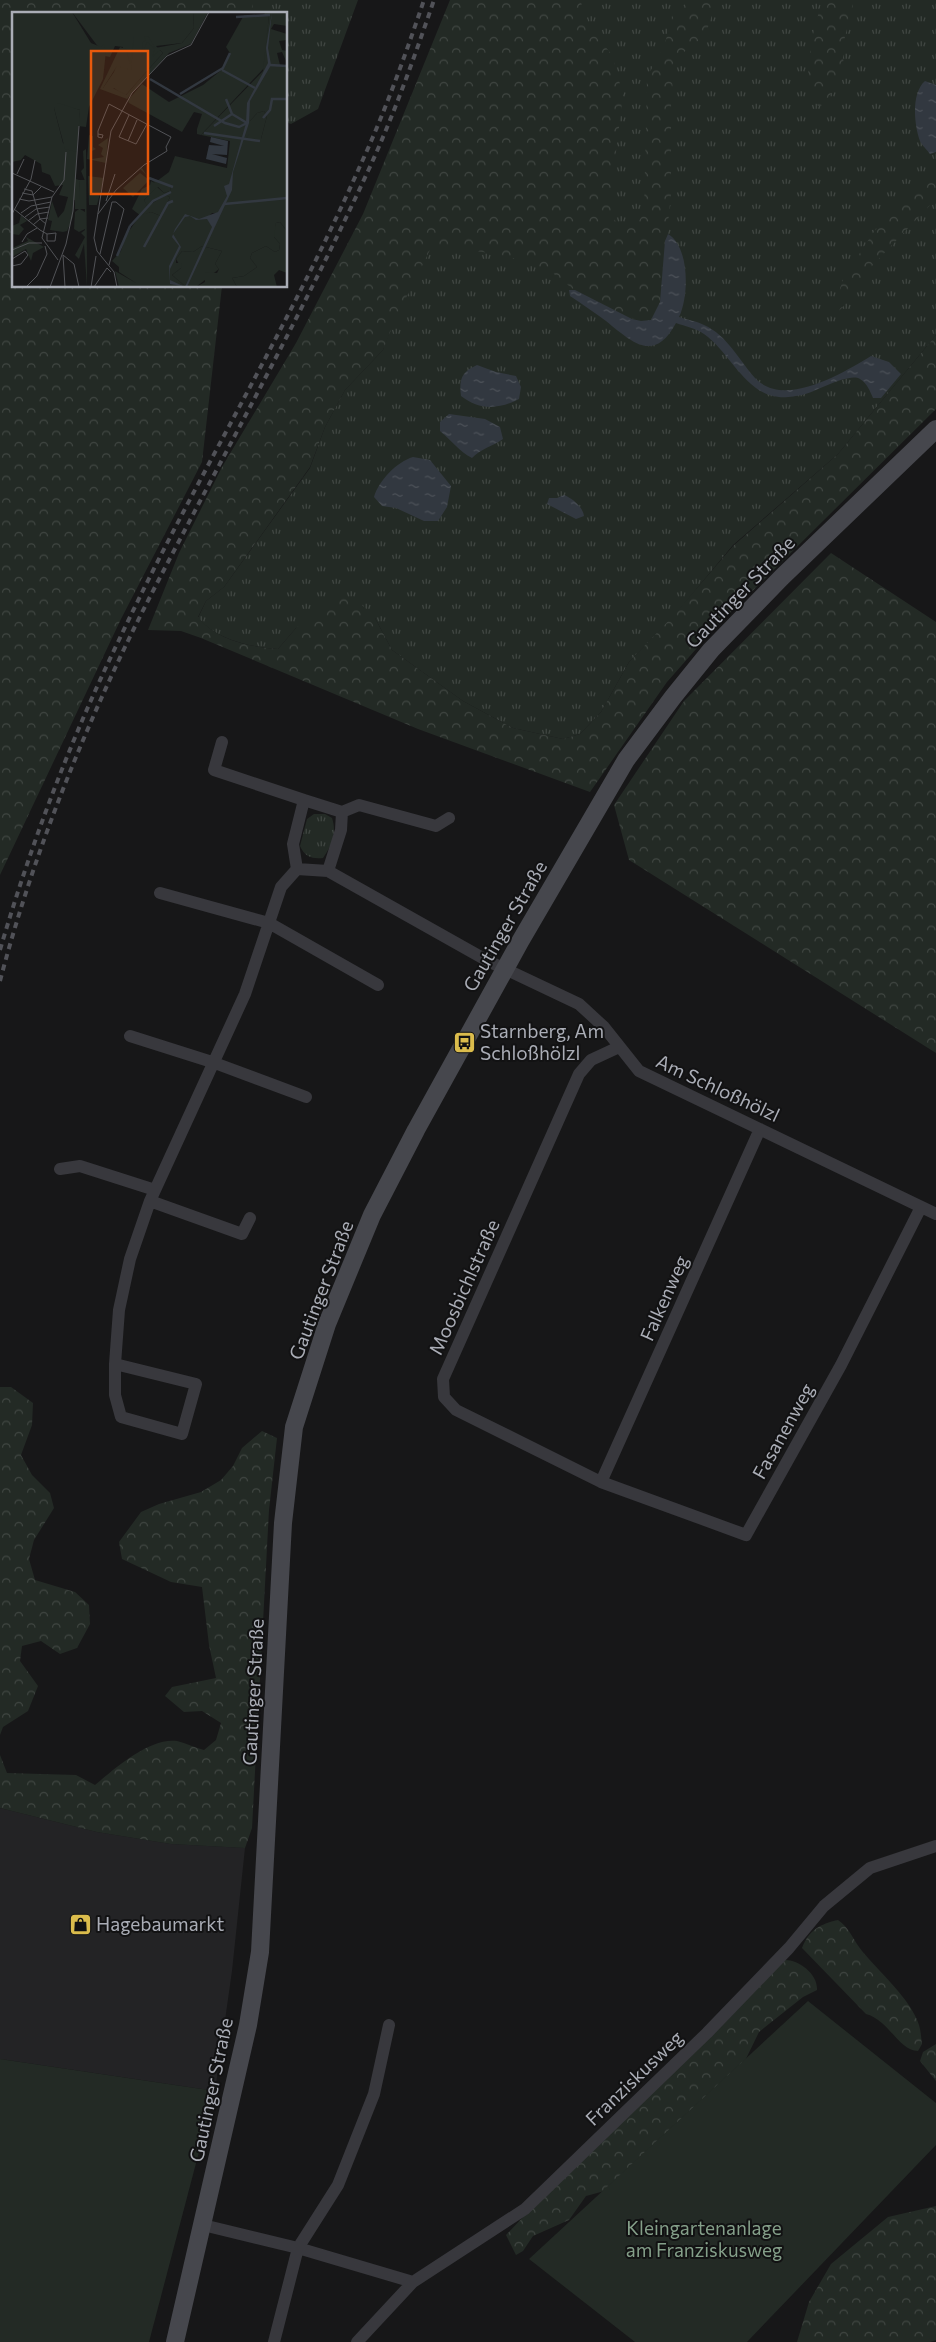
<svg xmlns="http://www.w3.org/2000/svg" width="936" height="2342" font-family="Commissioner,sans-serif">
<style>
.built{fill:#232325}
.grass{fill:url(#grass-tufts)}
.forest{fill:url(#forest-crowns)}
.green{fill:#232a25}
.water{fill:url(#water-ripples)}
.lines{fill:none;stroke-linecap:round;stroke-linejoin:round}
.street{stroke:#38383d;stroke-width:12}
.secondary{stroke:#46474d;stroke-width:18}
.rail{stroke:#515258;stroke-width:4;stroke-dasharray:6 5;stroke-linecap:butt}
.labels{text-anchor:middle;stroke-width:4;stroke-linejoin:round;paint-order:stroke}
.street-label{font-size:19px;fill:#aaadb6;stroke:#121213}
.poi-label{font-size:19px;fill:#aaadb6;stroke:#121213;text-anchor:start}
.park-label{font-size:19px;fill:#849f89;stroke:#121213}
.inset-river{fill:none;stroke:#323840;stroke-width:2.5}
.inset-road{fill:none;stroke:#525357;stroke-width:1}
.view{fill:#e8590c;fill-opacity:0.15;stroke:#e8590c;stroke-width:2.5}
.inset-edge{fill:none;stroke:#aaadb6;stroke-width:2.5}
</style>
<defs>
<pattern id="grass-tufts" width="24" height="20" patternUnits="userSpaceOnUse" patternTransform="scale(1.25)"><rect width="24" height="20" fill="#232a25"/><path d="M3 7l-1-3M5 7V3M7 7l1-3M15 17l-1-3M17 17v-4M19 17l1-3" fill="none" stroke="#404642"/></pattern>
<pattern id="forest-crowns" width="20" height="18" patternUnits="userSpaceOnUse" patternTransform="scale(1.25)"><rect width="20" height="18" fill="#232a25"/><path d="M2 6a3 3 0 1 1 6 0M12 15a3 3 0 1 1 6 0" fill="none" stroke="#404642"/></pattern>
<pattern id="water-ripples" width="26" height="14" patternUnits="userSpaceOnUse" patternTransform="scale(1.25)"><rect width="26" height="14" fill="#323840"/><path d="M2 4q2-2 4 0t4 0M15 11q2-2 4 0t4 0" fill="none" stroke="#4d5259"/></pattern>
</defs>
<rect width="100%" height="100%" fill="#171718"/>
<!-- built -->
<path class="built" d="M0,1808L97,1832L171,1844L245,1848L232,1971L215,2091L0,2059Z"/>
<!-- grass -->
<path class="grass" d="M201,0H358L318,109L291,124L286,122V14H207Z
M510,0H936V335L838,454L733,545L673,617L629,662L601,712L580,734L563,739L513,728L463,701L392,650L375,618L296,628L278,649C250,647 217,640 198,618L206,601L224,587L310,468L325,427L345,390L383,350Z
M314,814H325L332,818C337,833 332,845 323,858C312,859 305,857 300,846L307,819Z"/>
<!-- forest -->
<path class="forest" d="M0,0H253L252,14H14V286H222L202,462L121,619L0,875Z
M450,0H580L591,29L612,55L623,95L615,160L611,215L620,227L636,225L644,213L647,77L664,47L672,16L689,0H717L708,27L698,41L674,60L671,107V194L660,302L651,320C629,323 592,302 573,289C565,283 557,275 549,271C512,254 471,249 431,248L395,320L383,350L345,390L325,427L310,467L224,587L206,601L198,617C216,640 250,647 278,649L296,628L335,596L359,602L375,618L392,650L463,701L513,728L563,739L580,734L601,712L629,662L673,616L733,546L838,454L936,335V409L711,632L667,682L590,792L418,729L201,638L181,631L148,630L179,553L222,467L296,343L363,214Z
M822,0H853C853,16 845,31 843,47C842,56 845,66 843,75C840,87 829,93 824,105L818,106L807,85L811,42Z
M936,169V199L871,267L842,308L831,317L843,279L873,233L899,203L931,177Z
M831,553L936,622V1053L629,860L614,805L684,701Z
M0,1387H11L33,1403L32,1425L21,1455L32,1475L50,1493L54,1508L34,1540L29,1559L35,1580L75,1592L89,1605L90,1624L77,1648L60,1654L41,1641L22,1646L20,1661L38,1686L28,1711L3,1727L0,1735Z
M262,1431L277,1438L269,1510L252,1828L245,1848L171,1844L97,1832L0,1808V1755L7,1773L76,1775L95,1785C114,1769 150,1737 177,1741C186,1743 195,1748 204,1750L216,1740L221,1723L202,1711L184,1712L165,1696L172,1687L216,1678L209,1645L202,1587L171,1582L122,1559L119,1542L141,1512L159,1504L201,1492L221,1480L233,1466L242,1448Z
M838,1920C850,1928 853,1940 862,1951C878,1971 911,1999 919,2025C921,2031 921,2038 922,2044L918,2051C899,2051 889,2020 866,2014L802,1948C809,1930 820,1924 838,1920Z
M785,1960C799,1960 818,1974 817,1990L803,1997L759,2032L741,2069L608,2190L586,2196L569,2220L533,2236L523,2251L516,2255L506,2235L558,2180Z
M936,2044V2081L920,2061L923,2052Z
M936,2206V2340L930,2342H797L809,2302L831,2264L888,2217Z"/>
<!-- green -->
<path class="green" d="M808,2001L936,2103V2145L747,2342H635L529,2259Z
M0,2059L215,2091L149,2342H0Z"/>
<!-- water -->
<path class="water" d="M925,81L936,85V152L930,154C927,150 922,145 920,141C914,125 911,93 925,81Z
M668,234C690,247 689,297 679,317C687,320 697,321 704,325C727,335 739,360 755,378C784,409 843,373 871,356L889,362L901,374L881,398H873C870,391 867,383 860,379C849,372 816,392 802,395C796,396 786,398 779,397C745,394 730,352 704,334C697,329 685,326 676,323C654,364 632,342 606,321C594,312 582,304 570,296L569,290H575L632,319L641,321L651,320L660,302L665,241Z
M477,365L496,372L516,376L521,387L519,399C498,410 479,410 461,396C459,380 461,372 477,365Z
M449,414L485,419L500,427L503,439C493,446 480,449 472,458C460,452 450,439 440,431V422Z
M413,457L430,460L451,486L447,507L438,521H424L396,508L382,506L374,497C379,480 397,462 413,457Z
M564,495C572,498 583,507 584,516L576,519L547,504L549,498H557Z"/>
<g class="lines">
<!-- street -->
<path class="street" d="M222,742L214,770L304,800
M342,812L359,805L436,826L449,818
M297,869L293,844L304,800L342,812L341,830L328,871
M160,893L269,923L378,985
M130,1036L212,1062L306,1097
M619,1047L591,1060L579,1074L443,1379L444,1397L456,1410L601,1482L746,1535L841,1365L921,1207
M60,1169L80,1166L155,1190
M150,1201L242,1234L250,1218
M115,1364L196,1384L182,1434L121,1417L115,1395V1364L119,1310L130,1259L150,1201L245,994L281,887L297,869L328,871L488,961L579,1004L604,1027L639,1071L936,1214
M601,1482L760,1129
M203,2225L298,2248L413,2282
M274,2342L298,2248L338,2185L374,2094L389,2025
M357,2342L413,2282L525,2209L707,2033L789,1948L824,1906L870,1868L936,1846"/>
<!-- secondary -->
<path class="secondary" d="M175,2342L248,2025L260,1952L283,1523L294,1427L327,1324L372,1215L416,1130L521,940L626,760L673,697L711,650L782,577L936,429"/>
<!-- rail -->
<path class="rail" d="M0,950C31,844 70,741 118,642C194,481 288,329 360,166C385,112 405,56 424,0
M0,981C30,866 74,754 125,647C148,599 174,551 199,503C257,394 316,284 368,171C394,115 414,58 434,0"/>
</g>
<!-- icons -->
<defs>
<symbol id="bus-square" viewBox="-11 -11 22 22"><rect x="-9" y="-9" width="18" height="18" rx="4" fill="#dbbc4c" stroke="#121213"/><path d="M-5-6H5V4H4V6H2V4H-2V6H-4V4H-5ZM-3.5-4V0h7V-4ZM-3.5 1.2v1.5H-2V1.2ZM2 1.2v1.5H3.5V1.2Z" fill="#111"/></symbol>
<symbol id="shop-square" viewBox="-11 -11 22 22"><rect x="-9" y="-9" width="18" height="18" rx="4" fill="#dbbc4c" stroke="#121213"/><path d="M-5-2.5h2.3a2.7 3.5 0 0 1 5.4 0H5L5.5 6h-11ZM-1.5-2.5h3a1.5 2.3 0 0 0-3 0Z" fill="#111"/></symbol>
</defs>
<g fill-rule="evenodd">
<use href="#bus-square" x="452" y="1030" width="25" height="25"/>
<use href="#shop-square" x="68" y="1912" width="25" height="25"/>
</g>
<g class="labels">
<!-- street labels -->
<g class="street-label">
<text transform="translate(740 592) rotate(-46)" y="7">Gautinger Straße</text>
<text transform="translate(505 926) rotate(-60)" y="7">Gautinger Straße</text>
<text transform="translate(718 1088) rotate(25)" y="7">Am Schloßhölzl</text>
<text transform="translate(464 1287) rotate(-66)" y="7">Moosbichlstraße</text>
<text transform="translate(321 1290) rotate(-69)" y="7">Gautinger Straße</text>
<text transform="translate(664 1298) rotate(-66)" y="7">Falkenweg</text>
<text transform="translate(783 1431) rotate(-61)" y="7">Fasanenweg</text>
<text transform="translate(253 1692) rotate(-87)" y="7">Gautinger Straße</text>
<text transform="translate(634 2078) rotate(-44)" y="7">Franziskusweg</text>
<text transform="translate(211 2090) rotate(-78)" y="7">Gautinger Straße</text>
</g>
<!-- poi labels -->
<g class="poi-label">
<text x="480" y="1038">Starnberg, Am<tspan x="480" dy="22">Schloßhölzl</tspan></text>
<text x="96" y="1931">Hagebaumarkt</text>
</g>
<!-- park labels -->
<g class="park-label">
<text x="704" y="2235">Kleingartenanlage<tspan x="704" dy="22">am Franziskusweg</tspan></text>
</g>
</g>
<!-- overview -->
<g transform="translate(12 12)">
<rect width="275" height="275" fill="#171718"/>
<path d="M60,0H181L182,16L170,31L144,34L151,41L113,84L102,76H91L102,60L111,35L103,34L98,45L93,44Z" fill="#232a25"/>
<path d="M0,0H60L79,31L89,35L92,32L94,39L91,67L77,95L74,115L66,114L68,98L50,94L42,96L51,131L65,140L64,167L67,168L68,179V188H62L61,205L55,219L51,220L38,218L40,209L36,208L40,189L46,206L52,199L56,185L47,183L51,173L43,174L38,163L30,160L29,152L13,143L9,148L0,150ZM181,0H196L179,32L157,41L115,87L88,77L108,35L114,37L118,52L122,24L119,58L105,54L91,76H101L114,83L151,41L148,38L140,45L143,37L135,30L129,45L131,30L134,28L132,25L136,24L143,36L170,31L182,16ZM232,3H257L253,55L189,123L185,122V117L190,102L182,100L170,120L117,91L116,88L130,72L157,90L191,73L212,56L218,41L214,35ZM252,99L255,104L249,127H237L233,125L238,109L245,101ZM77,123L81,124V135L84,137L80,139V147L92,145L89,142L91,136L86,133L96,126L94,151L75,147ZM74,137L75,248V275L72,232L67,247L63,243L73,225L69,221L73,218V169L69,159L72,156L71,139ZM130,156L135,164L159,174L158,179L152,181L146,175L132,188L136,194L153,183L158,185L149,204L139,200L129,204L120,197L130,177L138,173L139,169L143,171L128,157ZM9,203L15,209L8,213L12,217L7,223L0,222V214L7,211ZM268,210L275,219V261L267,258L262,263L265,275H225L220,266L232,264L245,255L238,246L240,241L254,234L263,240L267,238L268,232L262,225V218L264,211ZM14,225L32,235L21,241L19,249L14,237L0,245V236L16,229ZM190,234L210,239L203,252L207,257L184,275H174L160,263L169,256L164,247L170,239L181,240Z" fill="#232a25"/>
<path d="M254,0H275V14L262,12L259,17L275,22V28L267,29L270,38L275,39V51L270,40L265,41L268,53H275V219L268,210L264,211L262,225L268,232L267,238L263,240L254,234L240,241L238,246L245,255L232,264L220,266L225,275H184L193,270V260L205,261L207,257L203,252L210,239L190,234L181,240L170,239L164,247V251H170L169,256L160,263L174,275H107L103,259L124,271L107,260V255L100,249L109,239L113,225L128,203L139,200L149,204L158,185L153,183L135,194L132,188L145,175L152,181L158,179L159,174L145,169L157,160L163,144L215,156L218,129L189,123L251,59L257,3H251ZM252,99L255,104L249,127H237L234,125L238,122V109L245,101ZM200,201H208L202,216L195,206Z" fill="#232a25" fill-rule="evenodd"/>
<path d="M46,91L68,98L65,140L53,137L42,96Z" fill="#232a25"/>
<path d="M128,161L137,168L121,185L111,176ZM76,164L92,166L85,193H77ZM67,168H73V197H68L73,200V217L67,220L62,217L63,200L67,197H63V188H68Z" fill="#232a25"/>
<path d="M260,0L256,36L259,53L238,89L237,111L221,160L220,178L175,275L158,272L157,254L167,234L160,225L163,217L173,202L187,207L206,200L215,184L212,174L217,172L234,111L235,91L256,51L254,36ZM178,204L184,208L195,207L200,215L173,275L158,268V257L169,235L161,222L173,205ZM199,125L216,129L215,143L200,142L215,146L214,152L194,147L197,133L212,134L198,130Z" fill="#323840" fill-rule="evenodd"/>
<path class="inset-river" d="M224,5L258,3M258,53L275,54M210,58L243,76M138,67L213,111L227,115L235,111M168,82L211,56L218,41M214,87L220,102L235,111M251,106L258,98L260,87H275M202,114L220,102M192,121L248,129M137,166L161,175M212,192L275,186M118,214L141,189L159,180M132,235L156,191L161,189M105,244L118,214"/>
<path class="inset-road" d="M117,103L107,125L124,132L135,112M86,122L91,123L90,126L86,125V119L97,92L159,125L154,135L155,139L132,153L104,178L86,202M116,129L125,108M0,161L42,180M5,162L12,147M12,177L20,179L28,207L34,212M10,181L21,183L29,175M7,187L17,189L40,185M94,189L103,162M2,197L28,218L35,222L44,221L43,229H35V222M9,201L19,194L39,190M0,202L19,167L23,148M13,205L24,197L38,195M16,209L25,202L37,200M21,213L28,207L36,206M10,230L15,222L25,216M0,238L17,231H30M88,242L100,190H104L112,197L97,253M51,243L62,252L67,275M51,243L53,275M0,247L13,239L16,243L9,252L0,254M46,248L30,226L40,185L52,168L54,140M14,275L25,264L35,242L33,234M38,275L54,232L61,199L67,114M79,275L84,244M82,275L95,256L99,260M105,275L102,260L85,239L82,226L99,119L120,81L155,44L179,33L197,0"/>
<path class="view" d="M79,39H136V182H79Z"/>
<rect width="275" height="275" class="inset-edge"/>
</g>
</svg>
